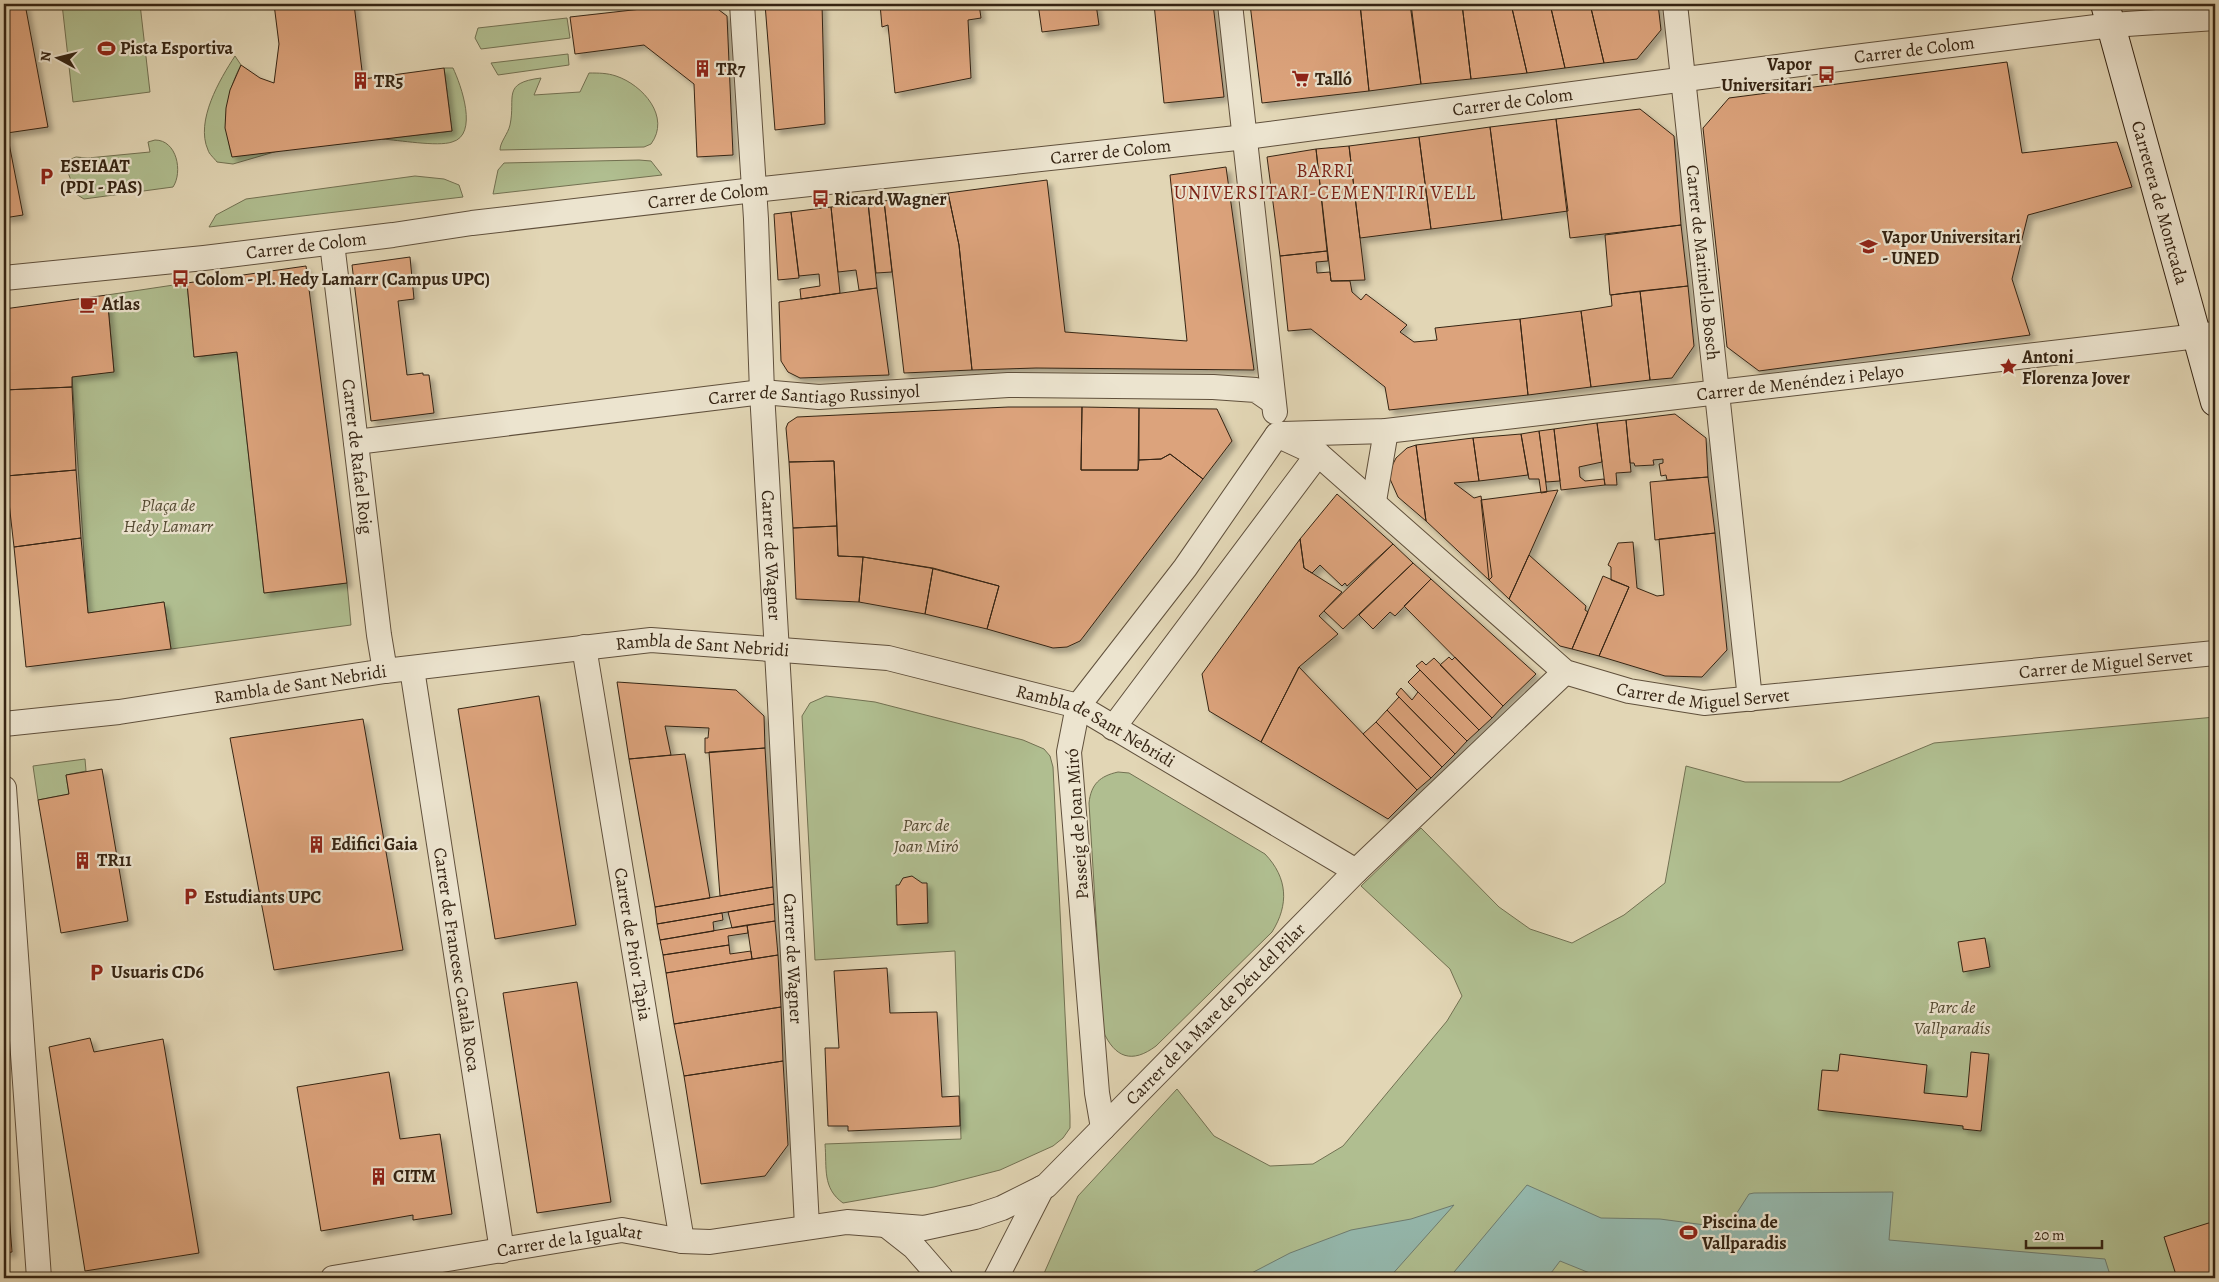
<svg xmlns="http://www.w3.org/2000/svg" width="2219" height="1282" font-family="Alegreya,serif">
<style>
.green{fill:#b0be90;stroke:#727152}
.water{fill:#95b9ae;stroke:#6f7d70}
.building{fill:#dca37b;stroke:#352413;filter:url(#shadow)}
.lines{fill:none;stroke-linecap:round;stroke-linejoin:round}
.street-casing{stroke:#60503c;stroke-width:26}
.secondary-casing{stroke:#352413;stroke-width:30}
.street{stroke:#ece4cf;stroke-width:24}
.secondary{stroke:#ece4cf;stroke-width:28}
.labels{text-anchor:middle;stroke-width:4.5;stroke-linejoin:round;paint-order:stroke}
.poi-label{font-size:18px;font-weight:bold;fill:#352413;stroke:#ece4cf;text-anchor:start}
.street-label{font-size:18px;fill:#352413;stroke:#ece4cf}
.park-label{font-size:18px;font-style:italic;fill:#544a32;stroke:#ece4cf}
.neighbourhood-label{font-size:19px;letter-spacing:1px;fill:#7a1f14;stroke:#ece4cf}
</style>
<defs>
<filter id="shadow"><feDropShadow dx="4.5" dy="4.5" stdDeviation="2.5" flood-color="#0004"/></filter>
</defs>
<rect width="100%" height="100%" fill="#e2d6b5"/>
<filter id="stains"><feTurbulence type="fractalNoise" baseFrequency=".004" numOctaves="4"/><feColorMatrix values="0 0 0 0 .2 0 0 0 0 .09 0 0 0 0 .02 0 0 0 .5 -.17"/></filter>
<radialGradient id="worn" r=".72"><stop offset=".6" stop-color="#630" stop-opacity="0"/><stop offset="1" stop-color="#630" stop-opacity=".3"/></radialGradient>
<!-- green -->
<path class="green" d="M62,4H140L150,92L73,102Z
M567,18L570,38L481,49L475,38L478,28Z
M568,54L569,65L498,75L491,63Z
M235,56L241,65C225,95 223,124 232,156L281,150L233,164L217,162C214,158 209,154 208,150C195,121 220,79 235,56Z
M444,68H453C461,85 479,135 452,142C438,147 398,140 382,139L452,131Z
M589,73C599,73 607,73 616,76C643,85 671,117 651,144L644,147L500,150C500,142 508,134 510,125C516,97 501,83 541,78L534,95L580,92Z
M155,140C177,140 183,172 173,187L84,199L76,194L66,167L71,159L76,157L88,158L150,152L148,142Z
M639,160L651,161L662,175L493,194L498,170L504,163Z
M415,176L444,179L459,185L463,197L209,227L216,215L246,199Z
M187,283L194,357L237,352L264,593L347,583L351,625L171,649L164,602L88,613L72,377L114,371L107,295Z
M826,696L875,702L1023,740L1044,749L1050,756L1053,767L1070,1116V1128L1063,1138L1053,1146L1000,1170L934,1187L843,1203C822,1188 827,1168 825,1144L961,1139L955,951L815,960L802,716L810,703Z
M2215,717V1278H1042L1078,1196L1177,1089L1214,1136L1270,1166L1313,1164L1343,1146L1447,1021L1462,996L1450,969L1361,886L1421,828L1499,907L1530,929L1572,943L1624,915L1665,883L1686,766L1745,782H1840L1934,743Z
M85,759L86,771L66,775L69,794L38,800L33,766Z
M1118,772L1129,773L1265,854C1288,878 1289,905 1272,932L1156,1046C1132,1064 1115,1058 1103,1031L1089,803C1091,784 1100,776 1118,772Z"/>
<!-- water -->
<path class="water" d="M1527,1185L1601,1218L1660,1219L1705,1225L1733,1219L1749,1194L1754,1193L1893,1192L1889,1240L2105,1259L2111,1278H1602L1560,1261L1551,1273L1564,1278H1449Z
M1454,1205L1389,1278H1242L1290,1253L1351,1230L1411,1219Z"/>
<!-- building -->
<path class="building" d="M4,4H25L48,127L7,133L23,215L4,218Z
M274,4H354L363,79L444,68L452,131L232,157L225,128L226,108L230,90L241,65L260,78L274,83L279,44Z
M686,4H711L727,16L733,155L697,157L694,84L644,45L575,54L570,17Z
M765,4H822L825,124L775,130Z
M880,4H979L981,18L968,20L971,78L895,93L888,25L882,27Z
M1038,4H1096L1099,25L1042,32Z
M1154,4H1213L1224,97L1164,103Z
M1250,4H1360L1369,91L1262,103Z
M1360,4H1410L1421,84L1369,91Z
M1411,4H1462L1471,79L1421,84Z
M1462,4H1511L1527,73L1471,79Z
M1511,4H1550L1565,68L1527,73Z
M1550,4H1590L1604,63L1565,68Z
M1590,4H1658L1661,30L1637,59L1604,63Z
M2007,62L2022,153L2117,142L2132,187L2028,215L2012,279L2030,335L1759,371L1727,347L1703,128L1729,98Z
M1640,109L1674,136L1681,225L1570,238L1556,119Z
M1556,119L1568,211L1502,220L1490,127Z
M1490,127L1502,220L1431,229L1419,137Z
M1419,137L1431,229L1360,238L1349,146Z
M1349,146L1365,280L1331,281L1316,149Z
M1316,149L1327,251L1280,256L1267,157Z
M1226,167L1254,370L1036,368L972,370L959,245L948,193L1047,180L1065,332L1187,341L1170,175Z
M948,193L959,245L972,370L904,373L884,201Z
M884,201L892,272L876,273L868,203Z
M868,203L877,288L859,290L856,270L838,272L831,207Z
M831,207L840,293L801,299L800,289L820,286L819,274L799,276L791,212Z
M791,212L799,278L778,280L774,214Z
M1681,225L1688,286L1610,295L1605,235Z
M1327,251L1328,261L1316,262L1317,273L1330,272L1331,281H1350L1352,292L1361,300L1366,294L1407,325L1400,332L1414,342L1437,340L1435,328L1520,319L1528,395L1389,410L1385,387L1311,329L1288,331L1280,256Z
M410,257L414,299L398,301L407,375L423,373V375H429L434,413L371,421L352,265Z
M306,266L347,583L264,593L237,352L194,357L187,283Z
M1688,286L1694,346L1672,378L1650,380L1640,291Z
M877,288L889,375L800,378L788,372L781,361L779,302Z
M1640,291L1650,380L1591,387L1581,311L1612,306L1611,295Z
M107,295L114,372L72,377V387L4,390V309Z
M1581,311L1591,387L1528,395L1520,319Z
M72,387L76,470L6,476L4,390Z
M1008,407H1082L1081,470H1138L1139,460L1161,459L1170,454L1203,479L1084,636L1080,641L1067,647L1053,648L987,629L999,586L930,568L863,557L838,556L834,461L789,462L786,428L788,423L797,417Z
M1082,407L1139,408L1138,470H1081Z
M1139,408L1217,409L1232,441L1203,479L1170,454L1161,459L1139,460Z
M1675,414L1706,438L1708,477L1667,480L1666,475L1661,476L1659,464L1663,463V459L1653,460L1654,465L1635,466L1634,463H1630L1626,420Z
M1626,420L1631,472L1616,473L1617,485H1605L1597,423Z
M1597,423L1602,462L1579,467L1580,477L1585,481L1604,479L1605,485L1561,490L1554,429Z
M1554,429L1560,481L1546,482L1539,431Z
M1539,431L1547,492L1541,493L1539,479H1529L1521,434Z
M1521,434L1528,475L1479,481L1473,438Z
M1473,438L1479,481L1454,483L1474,498L1481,496L1492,577L1489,580L1426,521L1416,445Z
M1416,445L1426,521L1398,497L1390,479L1392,466L1396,458L1407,448Z
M834,461L837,526L793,528L789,462Z
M76,470L81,538L14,547L6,476Z
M1708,477L1715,533L1655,540L1650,482Z
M1558,490L1529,555L1509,599L1489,580L1481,500Z
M1337,494L1393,544L1347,586L1345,583L1342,586L1320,565L1312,573L1304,568L1300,539Z
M837,526L838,556L863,557L859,602L796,599L793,528Z
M1715,533L1727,650L1702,677L1665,676L1599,656L1629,587L1611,580V567L1608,565L1618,543L1633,542L1637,588L1657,596L1664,595L1659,539Z
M81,538L88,613L164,602L171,649L26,667L14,547Z
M1300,539L1304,568L1342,592L1319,616L1338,634L1299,667L1261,742L1209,711L1202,674Z
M1393,544L1413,563L1343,629L1324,611Z
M1529,555L1586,606L1585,610L1588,612L1572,649L1560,646L1509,599Z
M863,557L933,568L925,614L859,602Z
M1413,563L1431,579L1395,616L1390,612L1373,629L1359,615Z
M933,568L999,586L987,629L925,614Z
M1603,576L1629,587L1599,656L1572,649Z
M1431,579L1536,674L1503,706L1404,606Z
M1449,657L1452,660L1455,657L1503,706L1492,718L1440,665Z
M1434,658L1492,718L1479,730L1416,666L1422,661L1426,665Z
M1299,667L1417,790L1388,819L1261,742Z
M1420,670L1479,730L1467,741L1408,682Z
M617,682L736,690L764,716L765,748L705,753V738H708L709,728L665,726L671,755L629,759Z
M1401,688L1412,700L1418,692L1467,741L1455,754L1396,694Z
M539,696L576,925L495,939L458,709Z
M1399,697L1455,754L1442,767L1387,710Z
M1387,710L1442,767L1431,778L1376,722Z
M363,719L403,950L274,970L230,738Z
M1376,722L1431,778L1417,790L1363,734Z
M765,748L773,887L720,896L709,752Z
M685,754L710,898L655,907L629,759Z
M102,769L128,921L61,933L38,800L69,794L66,775Z
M912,876L922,883H927L928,923L897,925L896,885H899L903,878Z
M773,887L774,904L657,924L655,907Z
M774,904L775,921L732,928L728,912Z
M722,913L723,920L713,922L714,931L660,940L657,924Z
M775,921L778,955L752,959L747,925Z
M747,925L748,933L728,936L729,945L663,955L660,940Z
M1985,938L1990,967L1963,972L1958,942Z
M729,945L730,954L751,951L752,959L666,973L663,955Z
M778,955L781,1007L674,1024L666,973Z
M887,968L890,1013L937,1012L942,1097L959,1096L960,1126L848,1131V1126H828L825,1048H839L834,971Z
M577,982L611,1202L537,1213L503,993Z
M781,1007L783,1061L684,1076L674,1024Z
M90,1038L94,1052L163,1039L199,1253L85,1271L49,1047Z
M1971,1052L1989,1054L1981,1131L1963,1129V1126L1818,1110L1822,1070L1838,1071L1840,1054L1927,1065L1924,1093L1967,1097Z
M783,1061L788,1145L765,1176L701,1184L684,1076Z
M389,1072L400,1139L440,1134L452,1214L413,1220V1215L321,1231L297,1087Z
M4,1145L12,1252L4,1253Z
M2215,1221V1278H2177L2164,1237Z"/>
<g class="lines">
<defs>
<g id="street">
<path id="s1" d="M742,4L756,219L762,392L780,704L807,1226"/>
<path d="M1230,4L1275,412"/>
<path id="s2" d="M1675,4L1750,699"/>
<path id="s3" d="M332,243L379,635L385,671"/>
<path id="s4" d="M4,278L204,258L393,235L472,223L754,190L1246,137L1823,61L2112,25L2215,18"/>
<path id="s5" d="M1282,434L1386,431L2215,334"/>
<path id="s6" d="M1277,435L1318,454L1565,672L1629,691L1704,703L2215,653"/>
<path id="s7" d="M356,442L762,392L819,397L1008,385L1213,387L1256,390L1272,401"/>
<path d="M1374,501L1386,431"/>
<path id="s8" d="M584,647L682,1241"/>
<path id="s9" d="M412,669L502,1251"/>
<path id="s10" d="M4,724L119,712L385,671L651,640L888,658L1078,706L1356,871"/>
<path d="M1113,728L1318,454"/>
<path d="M4,788L39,1278"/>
<path d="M1103,1128L1097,1093L1069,752L1078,706L1185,568L1277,435"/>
<path d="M886,1225L914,1247L941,1278"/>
<path id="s11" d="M333,1278L622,1230L682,1241L710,1242L847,1222L924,1228L975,1217L1002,1208L1046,1186L1356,871L1565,672"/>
<path d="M996,1278L1042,1188"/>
</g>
<g id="secondary">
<path id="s12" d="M2105,4L2215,402"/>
</g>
</defs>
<!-- street casing -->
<use href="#street" class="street-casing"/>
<!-- secondary casing -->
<use href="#secondary" class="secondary-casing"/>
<!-- street -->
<use href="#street" class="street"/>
<!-- secondary -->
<use href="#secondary" class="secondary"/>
</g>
<!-- icons -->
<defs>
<symbol id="stadium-bare" viewBox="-9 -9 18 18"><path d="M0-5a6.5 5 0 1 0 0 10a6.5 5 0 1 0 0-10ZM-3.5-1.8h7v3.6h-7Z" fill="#8f2418" stroke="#ece4cf" stroke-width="2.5" paint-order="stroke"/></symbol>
<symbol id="building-bare" viewBox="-9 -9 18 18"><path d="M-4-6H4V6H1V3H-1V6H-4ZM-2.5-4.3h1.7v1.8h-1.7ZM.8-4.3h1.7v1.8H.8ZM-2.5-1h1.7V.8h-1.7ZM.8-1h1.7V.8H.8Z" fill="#8f2418" stroke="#ece4cf" stroke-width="2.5" paint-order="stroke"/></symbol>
<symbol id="bus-bare" viewBox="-9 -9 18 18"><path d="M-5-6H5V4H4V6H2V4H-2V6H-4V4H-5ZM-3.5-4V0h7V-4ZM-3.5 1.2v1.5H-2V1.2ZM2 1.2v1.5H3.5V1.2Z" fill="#8f2418" stroke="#ece4cf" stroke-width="2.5" paint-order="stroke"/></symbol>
<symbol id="supermarket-bare" viewBox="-9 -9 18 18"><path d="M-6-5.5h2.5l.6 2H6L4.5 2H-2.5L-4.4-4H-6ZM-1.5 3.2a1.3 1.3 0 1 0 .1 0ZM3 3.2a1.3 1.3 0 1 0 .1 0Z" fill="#8f2418" stroke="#ece4cf" stroke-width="2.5" paint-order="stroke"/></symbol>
<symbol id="parking-bare" viewBox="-9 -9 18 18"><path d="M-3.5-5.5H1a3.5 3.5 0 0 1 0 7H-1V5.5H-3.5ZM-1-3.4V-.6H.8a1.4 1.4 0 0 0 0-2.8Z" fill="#8f2418" stroke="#ece4cf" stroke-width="2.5" paint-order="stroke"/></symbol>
<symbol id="university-bare" viewBox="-9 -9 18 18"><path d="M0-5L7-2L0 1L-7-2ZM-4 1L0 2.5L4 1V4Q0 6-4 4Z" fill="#8f2418" stroke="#ece4cf" stroke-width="2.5" paint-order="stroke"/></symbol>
<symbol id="cafe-bare" viewBox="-9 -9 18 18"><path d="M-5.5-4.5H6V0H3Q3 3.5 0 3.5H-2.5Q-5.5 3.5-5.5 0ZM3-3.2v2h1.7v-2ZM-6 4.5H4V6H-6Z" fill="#8f2418" stroke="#ece4cf" stroke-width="2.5" paint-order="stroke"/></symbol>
<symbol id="sight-bare" viewBox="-9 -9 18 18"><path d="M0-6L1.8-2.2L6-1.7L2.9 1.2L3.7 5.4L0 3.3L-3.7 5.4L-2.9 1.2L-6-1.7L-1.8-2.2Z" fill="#8f2418" stroke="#ece4cf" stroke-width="2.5" paint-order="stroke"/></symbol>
</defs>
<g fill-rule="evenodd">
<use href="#stadium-bare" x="94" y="36" width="25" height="25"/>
<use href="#building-bare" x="690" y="56" width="25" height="25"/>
<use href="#bus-bare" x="1814" y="62" width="25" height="25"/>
<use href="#supermarket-bare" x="1288" y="66" width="25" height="25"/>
<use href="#building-bare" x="348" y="68" width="25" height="25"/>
<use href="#parking-bare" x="34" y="164" width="25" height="25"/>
<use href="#bus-bare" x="808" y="186" width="25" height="25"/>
<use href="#university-bare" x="1856" y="234" width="25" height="25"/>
<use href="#bus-bare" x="168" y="266" width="25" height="25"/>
<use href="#cafe-bare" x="76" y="292" width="25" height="25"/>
<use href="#sight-bare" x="1996" y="354" width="25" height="25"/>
<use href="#building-bare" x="304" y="832" width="25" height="25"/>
<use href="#building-bare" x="70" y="848" width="25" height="25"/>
<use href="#parking-bare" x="178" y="884" width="25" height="25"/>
<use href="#parking-bare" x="84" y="960" width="25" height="25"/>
<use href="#building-bare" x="366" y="1164" width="25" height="25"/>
<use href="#stadium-bare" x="1676" y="1220" width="25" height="25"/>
</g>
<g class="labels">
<!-- poi labels -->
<g class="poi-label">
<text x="120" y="54">Pista Esportiva</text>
<text x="1812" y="70" text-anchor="end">Vapor<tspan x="1812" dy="21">Universitari</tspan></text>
<text x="716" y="75">TR7</text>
<text x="1315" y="85">Talló</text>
<text x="374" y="87">TR5</text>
<text x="60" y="172">ESEIAAT<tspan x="60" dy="21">(PDI - PAS)</tspan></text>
<text x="834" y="205">Ricard Wagner</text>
<text x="1882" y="243">Vapor Universitari<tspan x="1882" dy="21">- UNED</tspan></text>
<text x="195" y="285">Colom - Pl. Hedy Lamarr (Campus UPC)</text>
<text x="102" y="310">Atlas</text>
<text x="2022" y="363">Antoni<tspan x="2022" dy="21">Florenza Jover</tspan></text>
<text x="331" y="850">Edifici Gaia</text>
<text x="97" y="866">TR11</text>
<text x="204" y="903">Estudiants UPC</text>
<text x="111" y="978">Usuaris CD6</text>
<text x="393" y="1182">CITM</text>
<text x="1702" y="1228">Piscina de<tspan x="1702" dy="21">Vallparadis</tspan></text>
</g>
<!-- street labels -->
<g class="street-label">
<text dy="6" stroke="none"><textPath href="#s4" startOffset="1924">Carrer de Colom</textPath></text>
<text dy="6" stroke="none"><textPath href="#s4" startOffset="1519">Carrer de Colom</textPath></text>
<text dy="6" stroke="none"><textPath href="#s4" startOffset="1114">Carrer de Colom</textPath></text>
<text dy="6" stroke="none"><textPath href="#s4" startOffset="709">Carrer de Colom</textPath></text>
<text dy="6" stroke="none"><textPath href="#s12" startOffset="206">Carretera de Montcada</textPath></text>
<text dy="6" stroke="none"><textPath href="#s4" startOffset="304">Carrer de Colom</textPath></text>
<text dy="6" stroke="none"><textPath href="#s2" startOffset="260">Carrer de Marinel·lo Bosch</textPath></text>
<text dy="6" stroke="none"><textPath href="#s5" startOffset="521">Carrer de Menéndez i Pelayo</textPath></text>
<text dy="6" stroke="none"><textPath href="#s7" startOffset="461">Carrer de Santiago Russinyol</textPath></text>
<text dy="6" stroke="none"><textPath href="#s3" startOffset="215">Carrer de Rafael Roig</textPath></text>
<text dy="6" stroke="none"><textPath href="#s1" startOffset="552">Carrer de Wagner</textPath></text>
<text dy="6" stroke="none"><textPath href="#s10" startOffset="704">Rambla de Sant Nebridi</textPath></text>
<text dy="6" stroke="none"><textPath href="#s6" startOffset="921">Carrer de Miguel Servet</textPath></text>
<text dy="6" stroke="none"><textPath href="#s10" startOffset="299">Rambla de Sant Nebridi</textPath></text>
<text dy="6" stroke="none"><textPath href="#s6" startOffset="516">Carrer de Miguel Servet</textPath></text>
<text dy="6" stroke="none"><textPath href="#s10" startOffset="1110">Rambla de Sant Nebridi</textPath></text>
<text transform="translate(1077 824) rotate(-94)" y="6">Passeig de Joan Miró</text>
<text dy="6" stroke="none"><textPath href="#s8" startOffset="301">Carrer de Prior Tàpia</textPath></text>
<text dy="6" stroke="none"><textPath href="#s1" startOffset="956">Carrer de Wagner</textPath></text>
<text dy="6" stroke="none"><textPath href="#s9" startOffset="294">Carrer de Francesc Català Roca</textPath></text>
<text dy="6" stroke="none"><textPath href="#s11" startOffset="969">Carrer de la Mare de Déu del Pilar</textPath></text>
<text dy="6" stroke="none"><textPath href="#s11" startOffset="240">Carrer de la Igualtat</textPath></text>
</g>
<!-- park labels -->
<g class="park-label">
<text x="168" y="511">Plaça de<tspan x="168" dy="21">Hedy Lamarr</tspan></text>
<text x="926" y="831">Parc de<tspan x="926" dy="21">Joan Miró</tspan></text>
<text x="1952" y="1013">Parc de<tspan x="1952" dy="21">Vallparadís</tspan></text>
</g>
<!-- neighbourhood labels -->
<g class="neighbourhood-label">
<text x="1325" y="177">BARRI<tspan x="1325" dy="22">UNIVERSITARI-CEMENTIRI VELL</tspan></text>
</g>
</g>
<!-- margin -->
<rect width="2219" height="1282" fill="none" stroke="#e2d6b5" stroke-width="20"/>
<rect x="5" y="5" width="2209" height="1272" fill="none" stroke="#352413" stroke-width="2.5"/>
<rect x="10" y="10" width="2199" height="1262" fill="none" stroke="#352413"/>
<!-- north arrow -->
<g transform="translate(58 58) rotate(277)" stroke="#ece4cf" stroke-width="4" paint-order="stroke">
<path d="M0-4L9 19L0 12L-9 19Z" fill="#352413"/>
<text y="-8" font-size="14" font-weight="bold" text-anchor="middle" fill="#352413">N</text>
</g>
<!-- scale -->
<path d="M2026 1240v8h76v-8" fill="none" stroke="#352413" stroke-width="2.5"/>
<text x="2034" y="1240" font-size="15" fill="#352413" stroke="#ece4cf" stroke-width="4" paint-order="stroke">20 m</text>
<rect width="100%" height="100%" filter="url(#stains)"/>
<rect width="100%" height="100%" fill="url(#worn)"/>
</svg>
